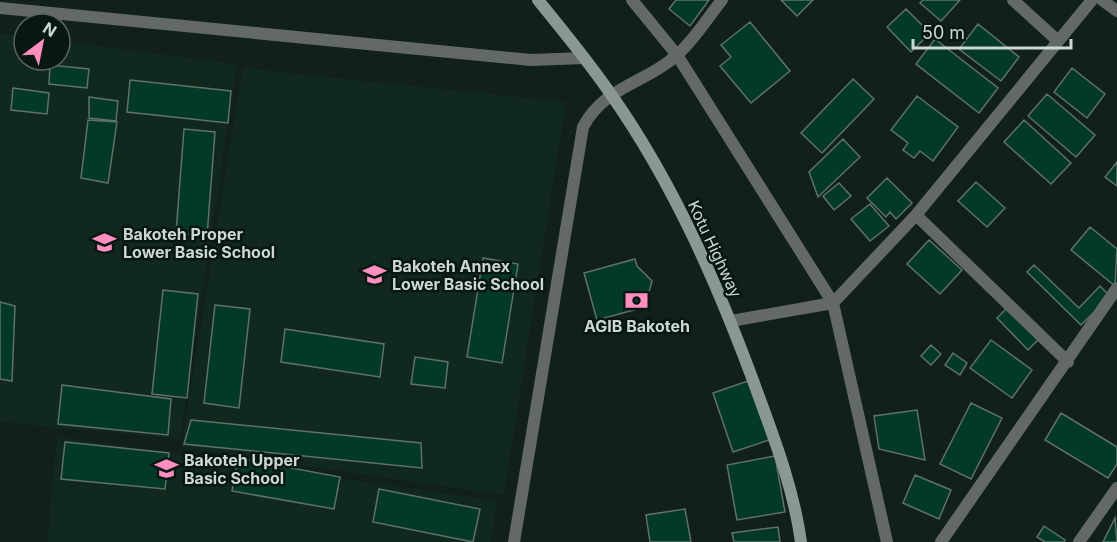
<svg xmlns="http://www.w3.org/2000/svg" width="1117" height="542" font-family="Inter,sans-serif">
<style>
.built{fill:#11281e}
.building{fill:#033927;stroke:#607168;stroke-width:1.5}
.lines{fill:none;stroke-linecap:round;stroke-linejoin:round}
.street{stroke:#636a66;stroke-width:12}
.secondary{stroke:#8b9791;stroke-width:12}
.labels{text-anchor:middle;stroke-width:5;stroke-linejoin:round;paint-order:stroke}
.poi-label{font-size:16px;font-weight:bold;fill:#ced8d3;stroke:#081711;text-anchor:start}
.street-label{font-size:16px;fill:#ced8d3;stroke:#081711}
</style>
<rect width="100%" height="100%" fill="#11201a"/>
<!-- built -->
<path class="built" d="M0,33L24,36V60H60V41L237,64L180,439L0,422Z
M243,68L566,102L504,495L181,448Z
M57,437L497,501L491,542H47Z"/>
<!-- building -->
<path class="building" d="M676,0H709L690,26L669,9Z
M781,0H813L797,16Z
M923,0H960L941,21L920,3Z
M906,9L930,33L911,52L887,27Z
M750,22L790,71L751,103L720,66L731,57L721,45Z
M978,24L1019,57L1001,81L959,49Z
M935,39L998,88L979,113L916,64Z
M50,65L89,69L87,88L49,84Z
M1072,68L1105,94L1087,118L1054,92Z
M853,79L874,99L822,153L801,133Z
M130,80L231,91L228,123L127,112Z
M13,88L49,93L47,114L11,110Z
M1047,94L1095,135L1076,157L1028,116Z
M917,96L958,127L933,161L920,151L914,158L903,150L908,143L891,130Z
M89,97L118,101L116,121L89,118Z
M88,120L117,122L108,183L81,178Z
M1024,120L1071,163L1051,184L1004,142Z
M184,129L215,132L207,236L176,233Z
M843,139L860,157L818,197L809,172Z
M1117,162V186L1105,177Z
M887,178L912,203L896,219L890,212L886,217L867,198Z
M976,182L1005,208L987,227L958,201Z
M839,183L851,196L834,210L823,196Z
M870,204L889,226L870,241L851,219Z
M1090,227L1117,249L1115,286L1071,250Z
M929,240L962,270L940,294L907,264Z
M483,258L518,264L502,363L467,357Z
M635,259L637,266L652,281L645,307L597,320L584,273Z
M1034,265L1079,308L1100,286L1110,296L1081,325L1027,272Z
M163,290L198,294L187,398L152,394Z
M0,302L15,306L12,381L0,379Z
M215,305L250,309L239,408L204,403Z
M1007,308L1038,340L1028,350L997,318Z
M285,329L384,344L380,377L281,362Z
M991,340L1032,370L1012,398L970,368Z
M931,345L941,354L931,365L921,356Z
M953,353L967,363L960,375L945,365Z
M415,357L448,362L445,388L411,384Z
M748,381L769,440L733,452L713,393Z
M62,385L171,399L168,435L58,424Z
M971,403L1002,418L971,479L940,464Z
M917,410L925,460L879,449L874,416Z
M1061,413L1117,447V464L1108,478L1045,440Z
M191,420L421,443L422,468L184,444Z
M65,442L169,453L165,489L61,479Z
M775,456L785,512L737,520L727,465Z
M238,458L340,477L334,509L232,491Z
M915,475L951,490L939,519L903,503Z
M379,489L480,509L473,542L373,522Z
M685,509L691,542H650L646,515Z
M1115,518L1117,542H1103Z
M1044,526L1065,540L1064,542H1045L1037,537Z
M778,527L780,542H734L732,533Z"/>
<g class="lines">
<!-- street -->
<path class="street" d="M632,0L677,55L833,303L887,542
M1013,0L1058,41
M1102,0L1117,11
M0,8L531,60L584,58
M916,215L1068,362
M731,321L833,303L916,215L1092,0
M514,542L583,127C604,86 647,83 678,54C695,39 708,17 722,0
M941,542L1117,288
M1079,542L1117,488"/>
<!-- secondary -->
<path class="secondary" d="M538,0C563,31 588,61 610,93C675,185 720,290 758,394C776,443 794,491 801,542"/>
</g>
<!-- icons -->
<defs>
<symbol id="school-bare" viewBox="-9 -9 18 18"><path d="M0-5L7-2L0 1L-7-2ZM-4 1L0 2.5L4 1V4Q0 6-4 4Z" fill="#fd8ebf" stroke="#081711" stroke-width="2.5" paint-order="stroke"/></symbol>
<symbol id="bank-bare" viewBox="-9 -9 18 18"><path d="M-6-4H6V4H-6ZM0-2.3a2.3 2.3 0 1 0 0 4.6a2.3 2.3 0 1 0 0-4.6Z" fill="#fd8ebf" stroke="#081711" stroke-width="2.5" paint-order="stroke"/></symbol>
</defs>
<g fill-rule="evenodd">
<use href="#school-bare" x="88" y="226" width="33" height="33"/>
<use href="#school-bare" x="358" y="258" width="33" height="33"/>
<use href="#bank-bare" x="620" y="284" width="33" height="33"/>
<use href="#school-bare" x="150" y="452" width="33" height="33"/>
</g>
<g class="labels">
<!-- poi labels -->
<g class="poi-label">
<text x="123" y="240">Bakoteh Proper<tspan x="123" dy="18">Lower Basic School</tspan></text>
<text x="392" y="272">Bakoteh Annex<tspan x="392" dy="18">Lower Basic School</tspan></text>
<text x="637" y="332" text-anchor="middle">AGIB Bakoteh</text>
<text x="184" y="466">Bakoteh Upper<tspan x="184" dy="18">Basic School</tspan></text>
</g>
<!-- street labels -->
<g class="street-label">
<text transform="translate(715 249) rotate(65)" y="6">Kotu Highway</text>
</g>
</g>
<!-- north arrow -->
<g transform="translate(42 42) rotate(32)"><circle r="28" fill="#081711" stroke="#57645f" stroke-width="1.5"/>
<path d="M0-4.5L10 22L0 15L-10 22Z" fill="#fd8ebf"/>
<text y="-9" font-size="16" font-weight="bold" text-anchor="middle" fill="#ced8d3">N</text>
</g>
<!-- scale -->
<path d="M913 39v9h158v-9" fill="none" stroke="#ced8d3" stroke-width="3"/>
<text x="922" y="39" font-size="18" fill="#ced8d3" stroke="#081711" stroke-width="4.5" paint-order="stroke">50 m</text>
</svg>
